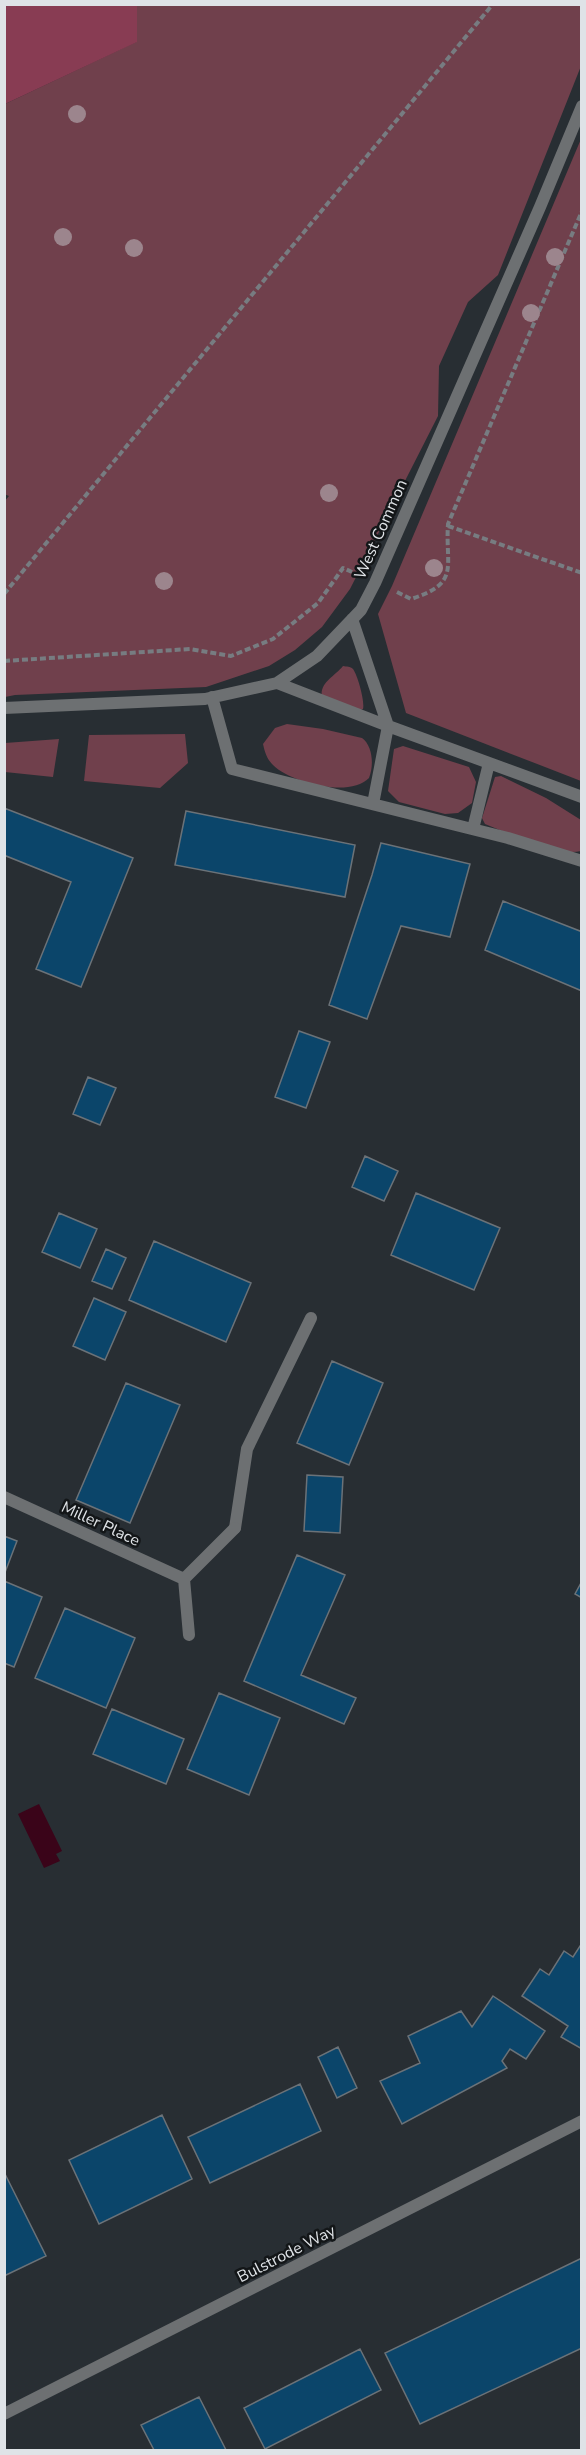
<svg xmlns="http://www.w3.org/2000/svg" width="586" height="2455" font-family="'Nunito Sans',sans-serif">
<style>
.green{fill:#70404c}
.forest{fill:#883c53}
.water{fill:#3a0419}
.building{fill:#0b456a;stroke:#6b7278;stroke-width:1.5}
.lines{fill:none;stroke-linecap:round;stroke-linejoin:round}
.path{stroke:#777c81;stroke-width:4;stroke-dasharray:6 3;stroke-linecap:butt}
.lane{stroke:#6d7072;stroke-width:12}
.street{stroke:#6d7072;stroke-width:12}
.tree{fill:#9c858d}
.labels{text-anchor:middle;stroke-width:5;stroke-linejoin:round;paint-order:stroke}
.street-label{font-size:16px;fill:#dfe3e7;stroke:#131618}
</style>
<rect width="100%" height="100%" fill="#282e33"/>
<!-- green -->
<path class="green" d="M137,5H581V66L498,275L468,302L439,366L438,416L350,589L322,627L295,650L269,666L206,687L15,695L5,697L4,502L9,496L4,494L5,104L136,42Z
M581,139V781L406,713L378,614L392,586Z
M343,666C347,667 350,666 353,669C358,676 365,702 363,709L358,711L322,697C319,683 335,676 343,666Z
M287,724L323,729L362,738C373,746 374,766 369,778C350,798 291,783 273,765C267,759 265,753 263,744L275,728Z
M185,734L188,763L160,788L84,781L89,735Z
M59,739L53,777L5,772V743Z
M403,746L469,767L476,782L472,803L458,813L445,814L399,802L388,791L394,749Z
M501,776L546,798L581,820V851C556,857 510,834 485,824L482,818L495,777Z"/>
<!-- forest -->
<path class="forest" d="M5,4L137,5V42L5,104Z"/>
<!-- water -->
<path class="water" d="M39,1804L62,1851L56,1854L60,1861L44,1868L18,1814Z"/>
<!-- building -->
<path class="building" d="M4,808L133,858L81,987L36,969L71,882L6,856L4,858Z
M186,811L355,845L345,897L175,865Z
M381,843L470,864L450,937L401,926L367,1019L329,1005L372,875Z
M503,901L580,931L582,929V991L485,950Z
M299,1031L330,1042L306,1108L275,1097Z
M88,1077L116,1088L100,1125L73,1114Z
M365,1156L398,1171L384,1201L352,1187Z
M416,1193L500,1228L474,1290L391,1255Z
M59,1213L97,1229L80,1268L42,1252Z
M154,1241L251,1283L226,1342L129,1300Z
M106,1249L126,1258L112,1289L92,1281Z
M94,1298L126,1312L105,1360L73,1346Z
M332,1361L383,1383L349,1465L297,1443Z
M126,1383L180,1405L130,1523L76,1500Z
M307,1475L343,1477L340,1533L304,1531Z
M4,1536L17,1541L4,1575Z
M297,1555L345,1575L301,1675L356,1698L344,1724L244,1681Z
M4,1581L42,1597L14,1667L4,1663Z
M582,1581V1598L575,1594Z
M65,1608L135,1638L106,1708L35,1678Z
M219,1693L280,1718L249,1795L187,1769Z
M112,1709L184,1739L166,1784L93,1754Z
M582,1943V2049L561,2037L568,2026L522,1996L540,1969L549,1975L564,1951L573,1957Z
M493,1996L545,2031L526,2059L510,2049L502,2061L507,2068L402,2124L380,2081L420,2063L408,2036L461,2011L472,2027Z
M338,2047L357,2088L337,2098L318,2057Z
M300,2084L321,2131L210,2183L188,2137Z
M162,2115L192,2179L99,2224L69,2160Z
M4,2172L46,2256L4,2276Z
M582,2258V2348L420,2424L385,2353Z
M360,2349L381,2390L265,2449L244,2408Z
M199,2397L226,2450H154L141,2425Z"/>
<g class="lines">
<!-- path -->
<path class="path" d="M448,526L582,573
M397,592L411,599C461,583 445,567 448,524L582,211
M4,594L493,4
M4,661L190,649L231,656L273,639L318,603L343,568L352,572"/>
<!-- lane -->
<path class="lane" d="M235,1528L247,1449L311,1318"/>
<!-- street -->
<path class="street" d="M352,619L388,726L582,797
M277,683L388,726L373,804
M212,697L232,769L508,838L582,861
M4,708L205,699L277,683L317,656L361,610L375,583L540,207L582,106
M473,829L489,763
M4,1497L184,1579L235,1528
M184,1579L189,1635
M4,2414L582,2121"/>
</g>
<!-- trees -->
<g class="tree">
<circle cx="77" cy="114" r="9"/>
<circle cx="63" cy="237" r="9"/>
<circle cx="134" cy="248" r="9"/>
<circle cx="555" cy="257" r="9"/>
<circle cx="531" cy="313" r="9"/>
<circle cx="329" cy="493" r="9"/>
<circle cx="434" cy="568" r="9"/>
<circle cx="164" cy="581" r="9"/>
</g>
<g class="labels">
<!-- street labels -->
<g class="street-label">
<text transform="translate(380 529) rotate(-66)" y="6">West Common</text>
<text transform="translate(101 1523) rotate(25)" y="6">Miller Place</text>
<text transform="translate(286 2253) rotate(-27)" y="6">Bulstrode Way</text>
</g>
</g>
<!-- border -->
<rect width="586" height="2455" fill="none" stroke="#dfe3e7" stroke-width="12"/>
</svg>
